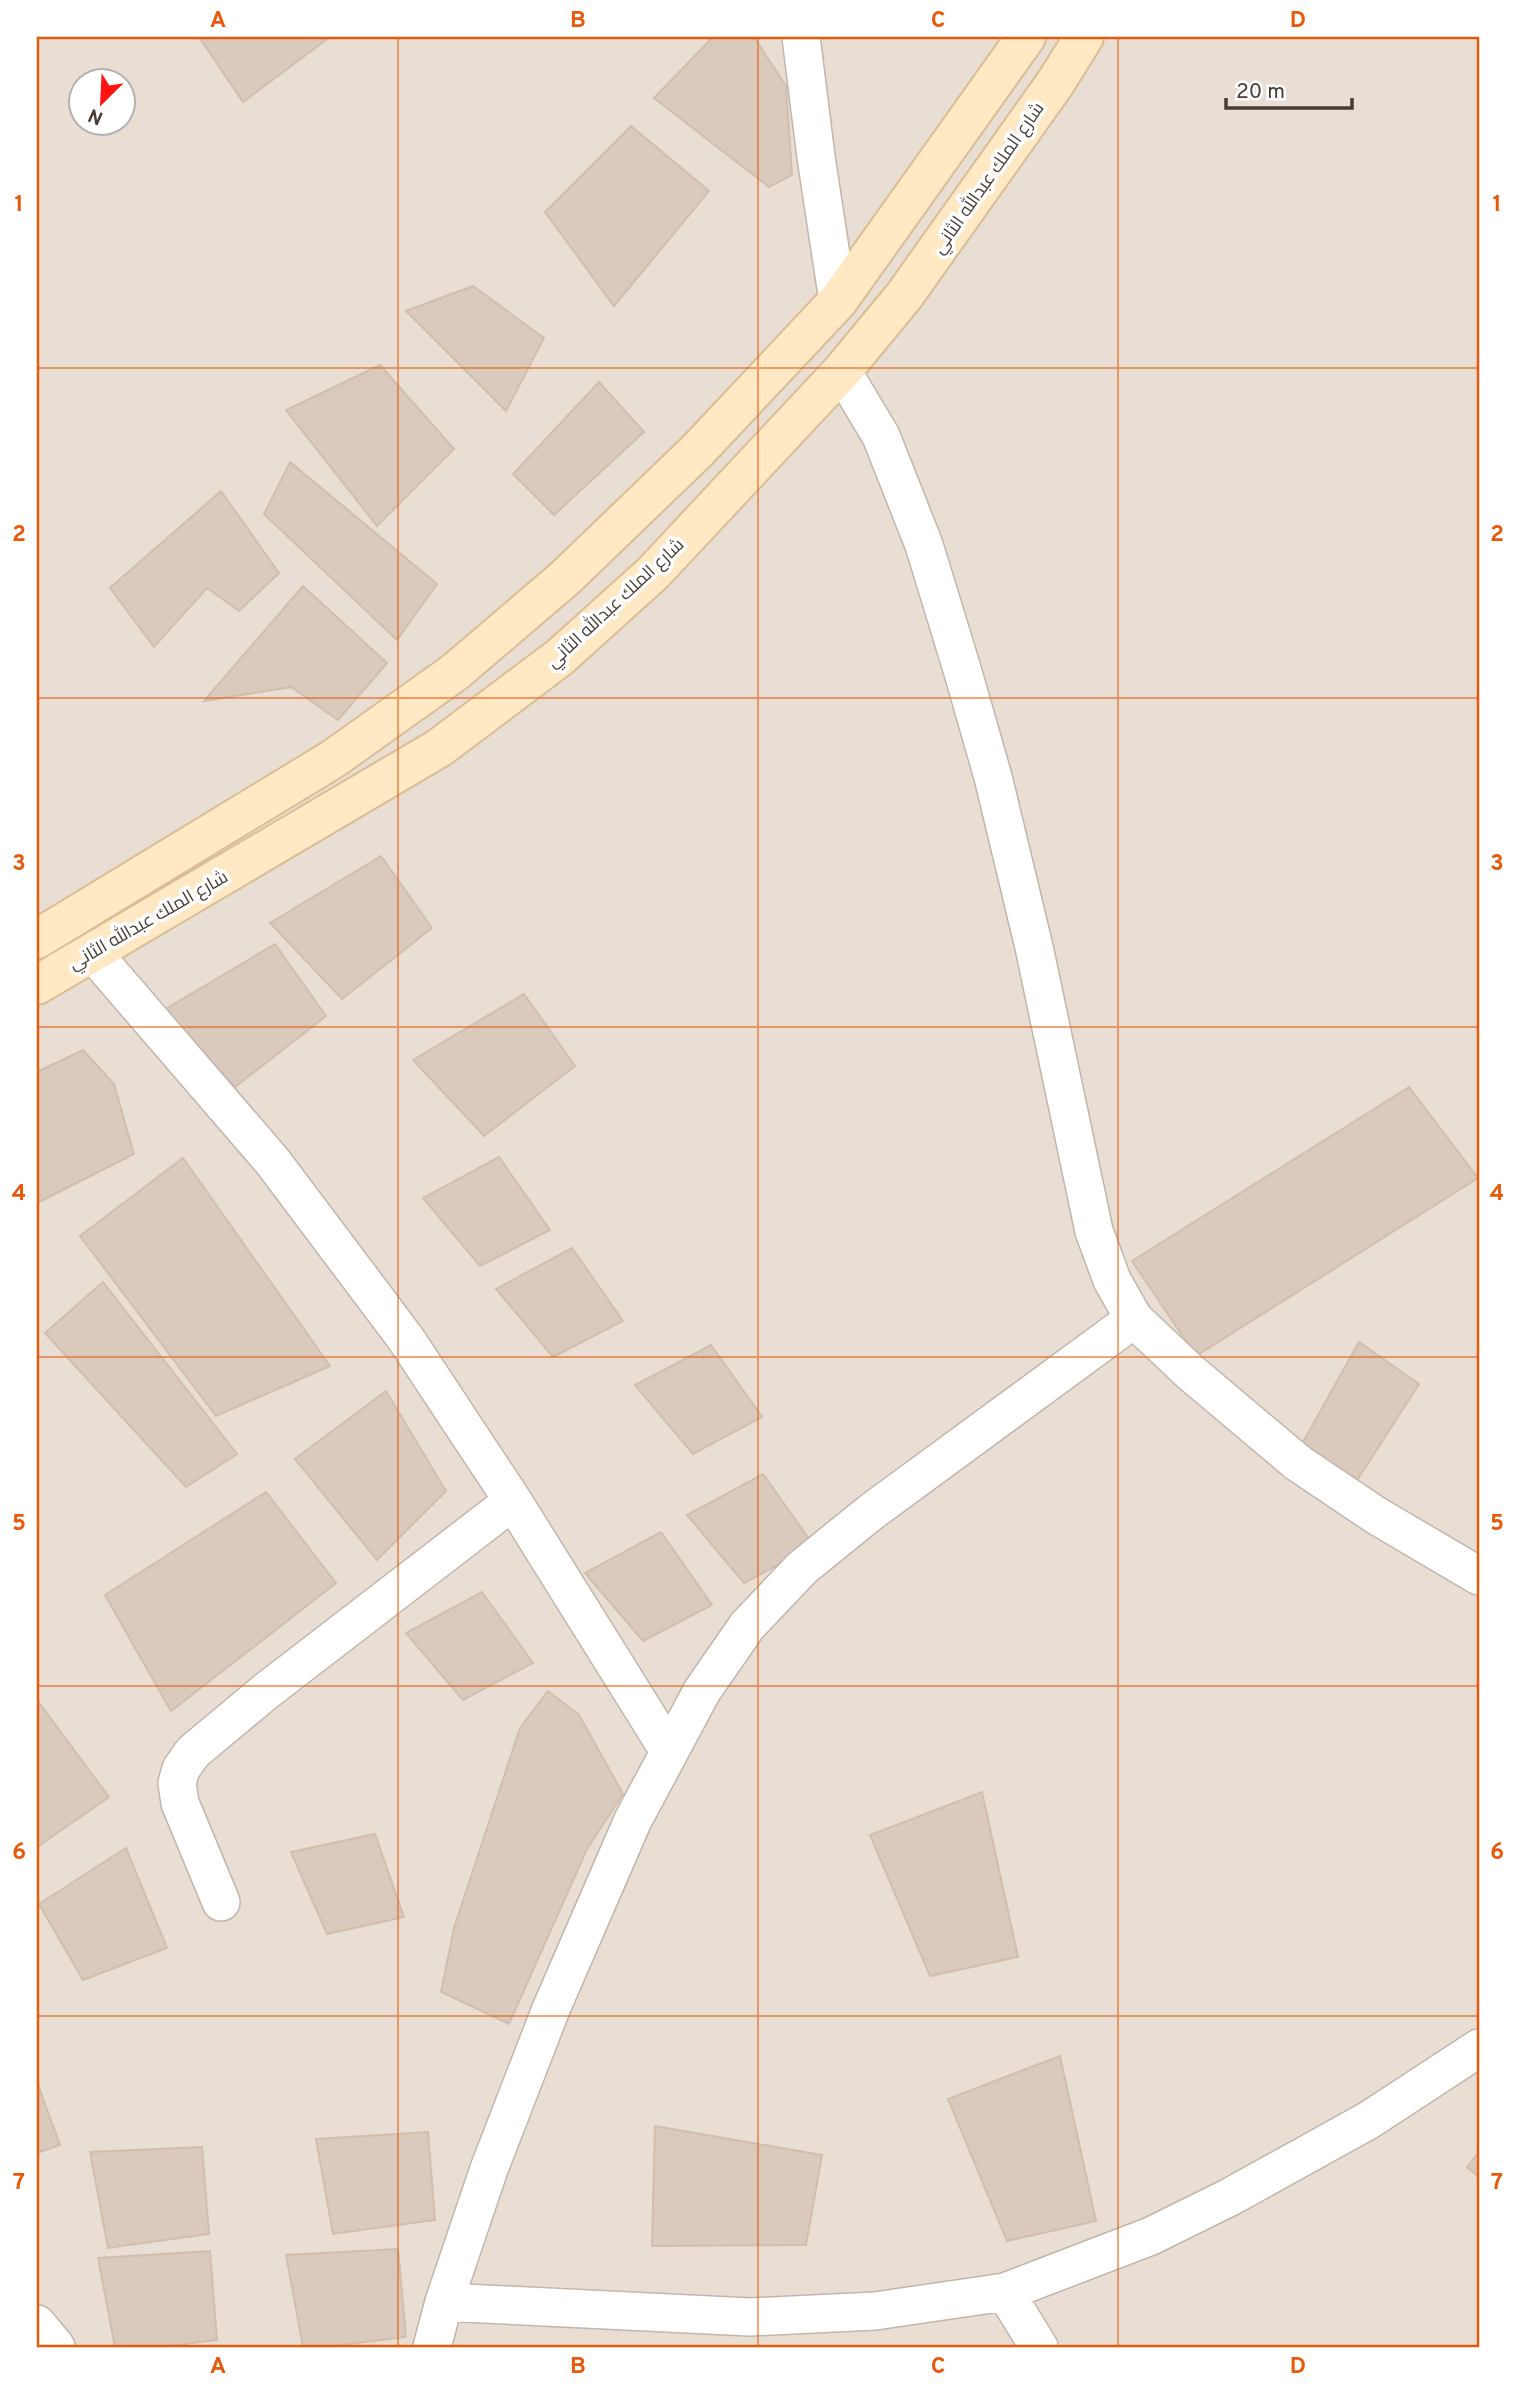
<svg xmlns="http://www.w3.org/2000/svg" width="1516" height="2384" font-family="Overpass,Cairo,sans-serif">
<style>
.residential{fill:#e8ded3;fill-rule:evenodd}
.building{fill:#d9cabd;stroke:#d1bead;stroke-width:2}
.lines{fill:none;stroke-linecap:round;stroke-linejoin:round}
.street-casing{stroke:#c2b6aa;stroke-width:40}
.secondary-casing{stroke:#d9bd94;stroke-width:42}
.street{stroke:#fff;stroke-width:37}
.secondary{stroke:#ffe8c4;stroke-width:38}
.grid{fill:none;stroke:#e8590c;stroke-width:2;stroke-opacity:0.55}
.labels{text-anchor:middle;stroke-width:7;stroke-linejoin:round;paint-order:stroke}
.street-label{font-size:18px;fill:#463d34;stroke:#fff}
.neatline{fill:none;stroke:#e8590c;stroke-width:2.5}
.grid-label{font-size:23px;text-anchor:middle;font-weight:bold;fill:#e8590c}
</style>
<rect width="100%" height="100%" fill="#f4ede5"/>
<!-- residential -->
<path class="residential" d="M37,37H1479V2347H37ZM80,80H122V122H80Z"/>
<!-- building -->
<path class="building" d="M199,37H330L243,102Z
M713,37H754L786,86L792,175L769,187L654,98Z
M631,126L709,191L614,306L545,212Z
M473,286L544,338L506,411L406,311Z
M380,365L454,449L377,526L286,410Z
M599,382L644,432L554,515L513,474Z
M290,462L437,584L397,640L264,514Z
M221,491L279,573L239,611L207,588L154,647L110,588Z
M303,586L387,663L338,720L291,687L204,701Z
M381,856L432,928L342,999L270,923Z
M275,944L326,1016L235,1087L164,1010Z
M524,994L575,1066L484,1136L413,1060Z
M83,1050L114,1084L134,1154L37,1203V1072Z
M1409,1087L1478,1178L1196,1356L1132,1261Z
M499,1157L550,1230L480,1266L423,1198Z
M183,1158L330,1366L216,1416L80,1236Z
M572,1248L623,1321L553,1357L496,1289Z
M103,1282L237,1454L186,1487L45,1333Z
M1359,1342L1419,1384L1354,1485L1303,1442Z
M711,1345L762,1417L693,1454L635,1385Z
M386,1391L446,1491L377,1560L295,1459Z
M763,1474L814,1546L744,1583L687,1515Z
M266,1492L336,1583L171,1711L105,1595Z
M661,1532L712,1605L643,1641L585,1573Z
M482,1592L533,1663L463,1700L406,1633Z
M548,1691L579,1715L623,1794L587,1849L509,2024L441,1992L454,1928L520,1728Z
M37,1700L109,1797L37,1847Z
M982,1792L1018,1957L930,1976L870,1835Z
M375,1834L404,1917L327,1934L291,1852Z
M126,1848L167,1948L83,1980L39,1904Z
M1060,2056L1096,2221L1007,2241L948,2099Z
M37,2082L60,2145L37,2153Z
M655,2126L822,2155L806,2245L652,2246Z
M428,2132L435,2220L333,2234L316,2139Z
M202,2147L209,2234L108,2248L90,2152Z
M1479,2152V2177L1467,2167Z
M398,2249L406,2337L326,2347H303L286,2255Z
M210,2251L217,2340L161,2347H115L98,2258Z"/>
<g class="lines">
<defs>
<path id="street" d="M801,37L816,157L838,301
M842,371L881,436L924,545L962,669L993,777L1034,947L1094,1231L1112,1280L1134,1319L1190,1372L1298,1463L1377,1516L1479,1576
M93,953L273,1162L406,1339L513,1501L669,1751
M221,1902L180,1803L177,1783L181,1769L193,1752L265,1692L513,1501
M1005,2292L1039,2347
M444,2302L750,2317L875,2311L1005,2292L1151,2236L1230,2197L1369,2120L1479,2048
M37,2324L56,2347
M432,2347L444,2302L489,2169L551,2009L633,1820L702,1691L747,1626L802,1568L871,1512L1134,1319"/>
<path id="secondary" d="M37,939L333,759L455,672L565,578L697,451L838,301L1026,37
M37,985L439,748L560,657L653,573L842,371L904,296L1056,82L1084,37"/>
</defs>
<!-- street casing -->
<use href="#street" class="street-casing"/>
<!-- secondary casing -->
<use href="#secondary" class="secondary-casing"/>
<!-- street -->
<use href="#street" class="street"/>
<!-- secondary -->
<use href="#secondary" class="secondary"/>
</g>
<!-- grid -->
<path class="grid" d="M398,37V2347M758,37V2347M1118,37V2347M37,368H1479M37,698H1479M37,1027H1479M37,1357H1479M37,1686H1479M37,2016H1479"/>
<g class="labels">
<!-- street labels -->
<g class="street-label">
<text transform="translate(988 178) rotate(-55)" y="6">شارع الملك عبدالله الثاني</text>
<text transform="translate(615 603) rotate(-43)" y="6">شارع الملك عبدالله الثاني</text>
<text transform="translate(148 920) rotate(-30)" y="6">شارع الملك عبدالله الثاني</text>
</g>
</g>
<!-- border -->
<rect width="1516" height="2384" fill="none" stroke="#ffffff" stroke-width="77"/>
<!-- north arrow -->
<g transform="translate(102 102) rotate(204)"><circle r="33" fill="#ffffff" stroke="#b5b1ae" stroke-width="2"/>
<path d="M0-5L12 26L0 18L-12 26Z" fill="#ff1211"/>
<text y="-10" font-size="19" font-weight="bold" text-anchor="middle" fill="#463d34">N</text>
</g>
<!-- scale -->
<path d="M1226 98v10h126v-10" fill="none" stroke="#463d34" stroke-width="3.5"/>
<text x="1236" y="98" font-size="21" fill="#463d34" stroke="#ffffff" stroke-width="5" paint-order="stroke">20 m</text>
<rect x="38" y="38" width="1440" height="2308" class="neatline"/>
<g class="grid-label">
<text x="218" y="27">A</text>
<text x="578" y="27">B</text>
<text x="938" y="27">C</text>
<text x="1298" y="27">D</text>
<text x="19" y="211">1</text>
<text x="1497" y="211">1</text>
<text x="19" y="541">2</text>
<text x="1497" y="541">2</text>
<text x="19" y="870">3</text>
<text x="1497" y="870">3</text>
<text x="19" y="1200">4</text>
<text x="1497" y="1200">4</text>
<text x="19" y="1530">5</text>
<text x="1497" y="1530">5</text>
<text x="19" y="1859">6</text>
<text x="1497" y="1859">6</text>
<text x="19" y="2189">7</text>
<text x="1497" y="2189">7</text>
<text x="218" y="2373">A</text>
<text x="578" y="2373">B</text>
<text x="938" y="2373">C</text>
<text x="1298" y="2373">D</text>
</g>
</svg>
